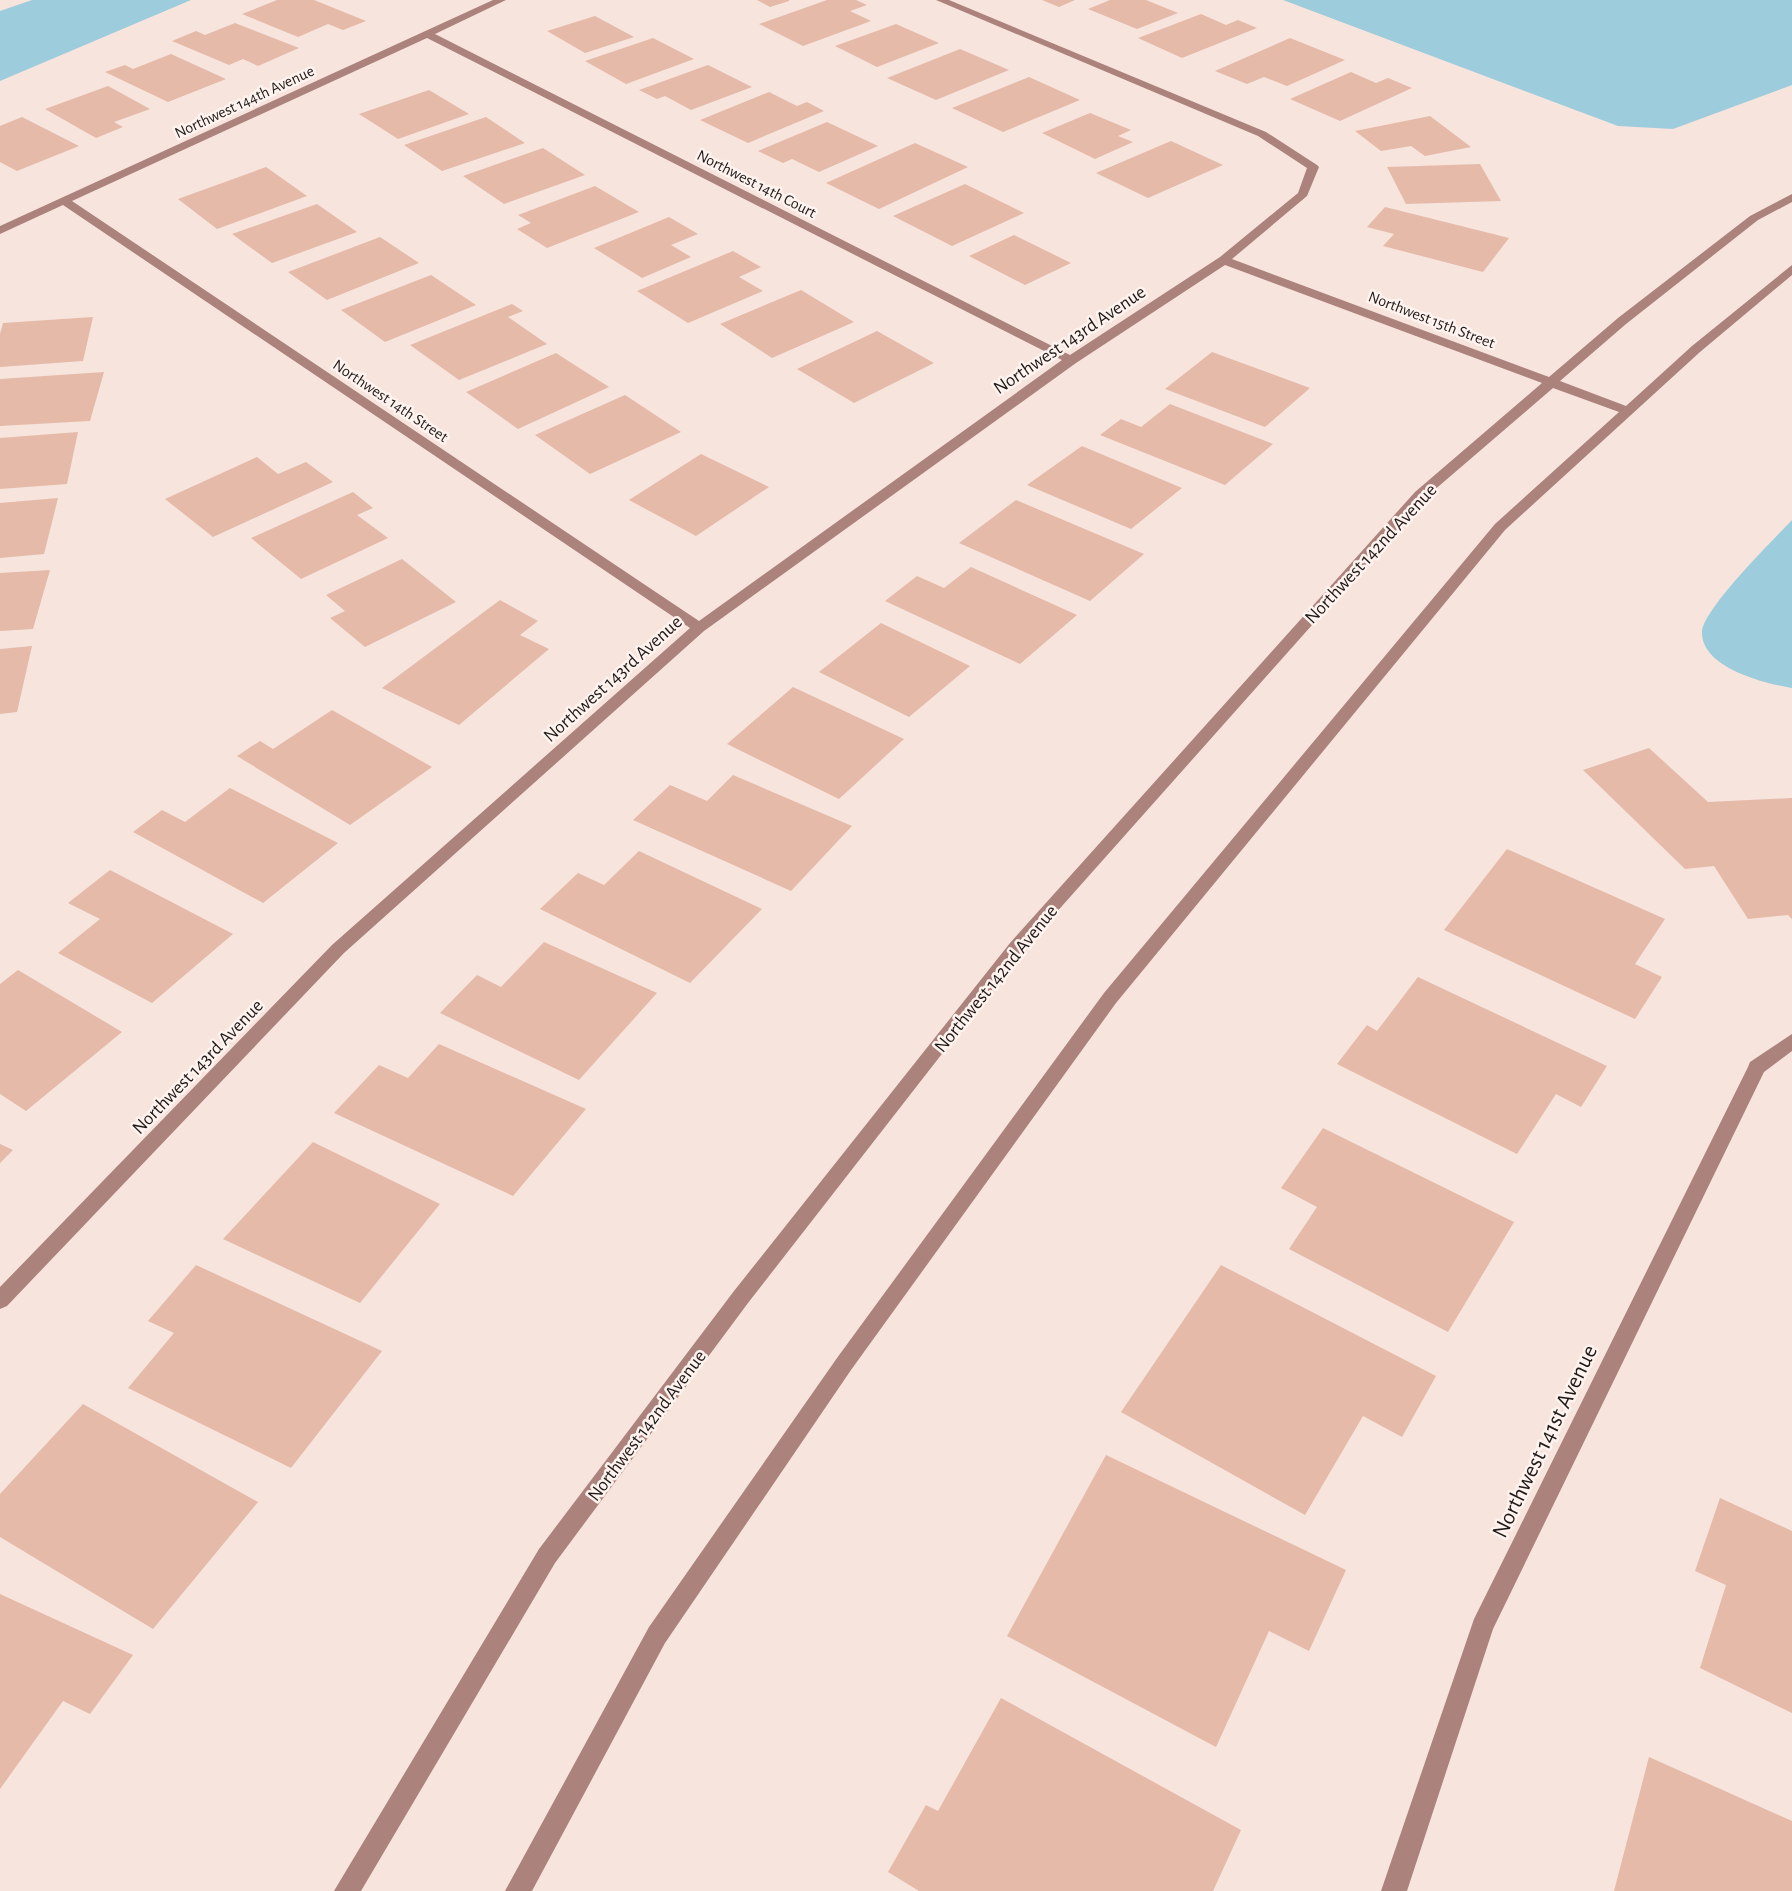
<svg xmlns="http://www.w3.org/2000/svg" width="1792" height="1891" font-family="'Alegreya Sans',sans-serif">
<style>
.water{fill:#9dcddd}
.building{fill:#e5baa8}
.lines{fill:none;stroke-linecap:round;stroke-linejoin:round}
.street{fill:#ac827d;fill-rule:evenodd}
.labels{text-anchor:middle;stroke-width:5;stroke-linejoin:round;paint-order:stroke}
.far-street-label{font-size:16px;fill:#201a17;stroke:#fef3ef}
.street-label{font-size:19px;fill:#201a17;stroke:#fef3ef}
.near-street-label{font-size:23px;fill:#201a17;stroke:#fef3ef}
</style>
<rect width="100%" height="100%" fill="#f7e4dd"/>
<!-- water -->
<path class="water" d="M32,0H191L0,81V11Z
M1283,0H1792V85L1673,129L1618,126Z
M1792,520V688C1766,684 1701,668 1702,632C1703,609 1773,540 1792,520Z"/>
<!-- building -->
<path class="building" d="M277,0H314L366,21L343,30L328,24L298,37L242,14Z
M757,0H789V1L770,7Z
M827,0H856L867,5L850,11L871,21L803,46L759,24Z
M1042,0H1075L1059,7Z
M1110,0H1146L1178,13L1137,29L1088,9Z
M1201,14L1226,25L1238,20L1257,28L1182,58L1138,38Z
M595,16L634,37L585,53L547,31Z
M235,23L299,48L258,66L243,59L229,65L172,41L196,31L205,35Z
M896,24L939,43L877,67L835,46Z
M653,38L694,59L626,84L585,61Z
M1290,38L1345,60L1287,86L1264,77L1247,84L1215,71Z
M960,49L1009,70L936,100L887,78Z
M171,54L226,79L168,102L105,72L125,65L133,69Z
M708,65L752,87L691,110L665,96L657,99L639,90Z
M1351,72L1376,83L1388,78L1412,88L1340,121L1290,99Z
M1029,77L1080,100L1003,132L952,108Z
M108,86L150,109L114,122L123,127L96,138L45,109Z
M429,90L469,114L398,139L359,114Z
M769,92L797,106L807,102L824,111L748,143L700,120Z
M1090,113L1131,130L1118,136L1133,142L1095,159L1042,133Z
M1430,116L1471,147L1425,156L1411,146L1381,151L1355,131Z
M22,117L79,146L17,171L0,162V126Z
M486,117L525,143L442,171L404,145Z
M827,122L878,146L819,172L792,159L783,163L758,151Z
M1171,141L1223,165L1148,198L1096,173Z
M915,143L968,167L879,209L826,183Z
M543,148L585,175L504,204L463,176Z
M1480,164L1501,201L1406,204L1387,167Z
M266,167L307,196L217,229L178,199Z
M965,184L1024,213L952,246L893,216Z
M595,186L639,212L547,248L517,229L531,223L518,215Z
M317,204L357,232L272,263L232,234Z
M1385,207L1509,238L1483,272L1383,246L1394,234L1367,227Z
M669,217L698,234L671,245L691,257L642,278L594,248Z
M1014,235L1071,263L1025,285L969,256Z
M380,237L419,263L327,300L288,272Z
M733,251L761,267L739,277L763,291L688,323L637,291Z
M431,275L476,305L385,342L341,310Z
M801,290L854,322L772,358L720,324Z
M512,304L523,311L508,317L547,344L459,380L410,345Z
M93,317L83,361L0,367V334L3,323Z
M877,331L934,363L854,403L797,369Z
M1212,352L1310,388L1265,427L1165,389Z
M556,353L609,387L518,429L466,392Z
M104,372L90,421L0,426V379Z
M625,395L681,432L590,474L535,435Z
M1170,404L1273,444L1225,485L1100,435L1121,419L1141,427Z
M78,432L67,484L0,489V438Z
M1082,446L1182,488L1131,529L1027,485Z
M701,454L769,487L696,536L629,500Z
M257,457L278,474L306,462L333,482L213,537L165,499Z
M353,492L373,508L357,515L388,538L301,579L251,538Z
M58,498L44,554L0,558V503Z
M1016,500L1144,554L1090,601L959,543Z
M402,559L456,602L365,647L330,618L345,611L326,595Z
M971,567L1077,615L1020,664L885,601L917,576L944,588Z
M50,570L33,629L0,631V573Z
M500,600L538,621L520,635L549,649L459,725L382,688Z
M881,623L970,666L909,717L819,672Z
M32,646L17,712L0,714V649Z
M793,687L904,739L839,799L727,744Z
M332,710L432,767L350,825L237,756L260,741L273,749Z
M1649,748L1708,802L1792,798V919L1788,915L1748,919L1714,866L1685,869L1583,770Z
M733,775L852,826L791,891L633,820L670,785L707,801Z
M230,788L338,843L263,903L133,832L162,810L185,822Z
M1507,849L1665,919L1635,964L1662,977L1635,1019L1444,930Z
M639,851L762,909L690,983L540,909L578,873L604,885Z
M110,870L233,934L152,1003L58,953L100,919L68,903Z
M544,942L657,993L579,1080L440,1013L477,975L501,987Z
M18,970L122,1032L26,1111L0,1094V984Z
M1418,977L1607,1066L1581,1107L1556,1094L1517,1154L1337,1064L1367,1025L1377,1031Z
M439,1044L586,1109L513,1196L334,1113L379,1065L408,1078Z
M1323,1128L1514,1222L1448,1332L1289,1249L1317,1207L1281,1188Z
M313,1142L440,1204L360,1303L223,1239Z
M0,1144L13,1150L0,1163Z
M196,1265L382,1351L291,1468L128,1388L174,1333L148,1321Z
M1221,1265L1436,1376L1402,1437L1363,1416L1305,1515L1121,1412Z
M83,1404L258,1502L153,1629L0,1537V1494Z
M1106,1455L1346,1570L1309,1651L1269,1631L1216,1747L1007,1636Z
M1720,1498L1792,1531V1713L1700,1668L1726,1585L1695,1571Z
M0,1594L133,1655L90,1714L63,1701L0,1789Z
M1001,1698L1241,1830L1213,1891H919L888,1872L926,1805L938,1811Z
M1649,1757L1792,1821V1891H1614Z"/>
<g class="lines">
<!-- street -->
<path class="street" d="M493,0H506L435,34L1070,355L1220,257L1298,193L1307,168L1258,136L936,0H949L1266,132L1317,165L1319,167L1307,196L1232,259L1549,377L1618,318L1750,216L1792,194V202L1758,220L1626,324L1560,381L1626,406L1692,346L1792,265V275L1700,352L1505,530L1116,1003L851,1370L665,1643L532,1891H505L649,1627L837,1358L1104,993L1495,524L1619,412L1553,388L1425,498L1022,951L748,1303L555,1563L361,1891H334L539,1549L734,1291L1010,943L1415,492L1542,383L1225,265L1076,363L704,631L344,953L7,1306L0,1309V1287L332,945L690,628L63,205L0,234V226ZM427,38L1062,360L699,621L72,201Z
M1792,1034V1051L1764,1072L1493,1629L1407,1891H1381L1474,1619L1748,1067L1750,1062Z"/>
</g>
<g class="labels">
<!-- far-street labels -->
<g class="far-street-label">
<text transform="translate(244 101) rotate(-25)" y="6">Northwest 144th Avenue</text>
<text transform="translate(757 183) rotate(27)" y="6">Northwest 14th Court</text>
<text transform="translate(1432 319) rotate(21)" y="6">Northwest 15th Street</text>
<text transform="translate(391 400) rotate(34)" y="6">Northwest 14th Street</text>
</g>
<!-- street labels -->
<g class="street-label">
<text transform="translate(1069 339) rotate(-34)" y="7">Northwest 143rd Avenue</text>
<text transform="translate(1370 553) rotate(-47)" y="7">Northwest 142nd Avenue</text>
<text transform="translate(612 678) rotate(-42)" y="7">Northwest 143rd Avenue</text>
<text transform="translate(995 978) rotate(-51)" y="7">Northwest 142nd Avenue</text>
<text transform="translate(197 1066) rotate(-46)" y="7">Northwest 143rd Avenue</text>
<text transform="translate(646 1425) rotate(-53)" y="7">Northwest 142nd Avenue</text>
</g>
<!-- near-street labels -->
<g class="near-street-label">
<text transform="translate(1544 1441) rotate(-64)" y="8">Northwest 141st Avenue</text>
</g>
</g>
</svg>
